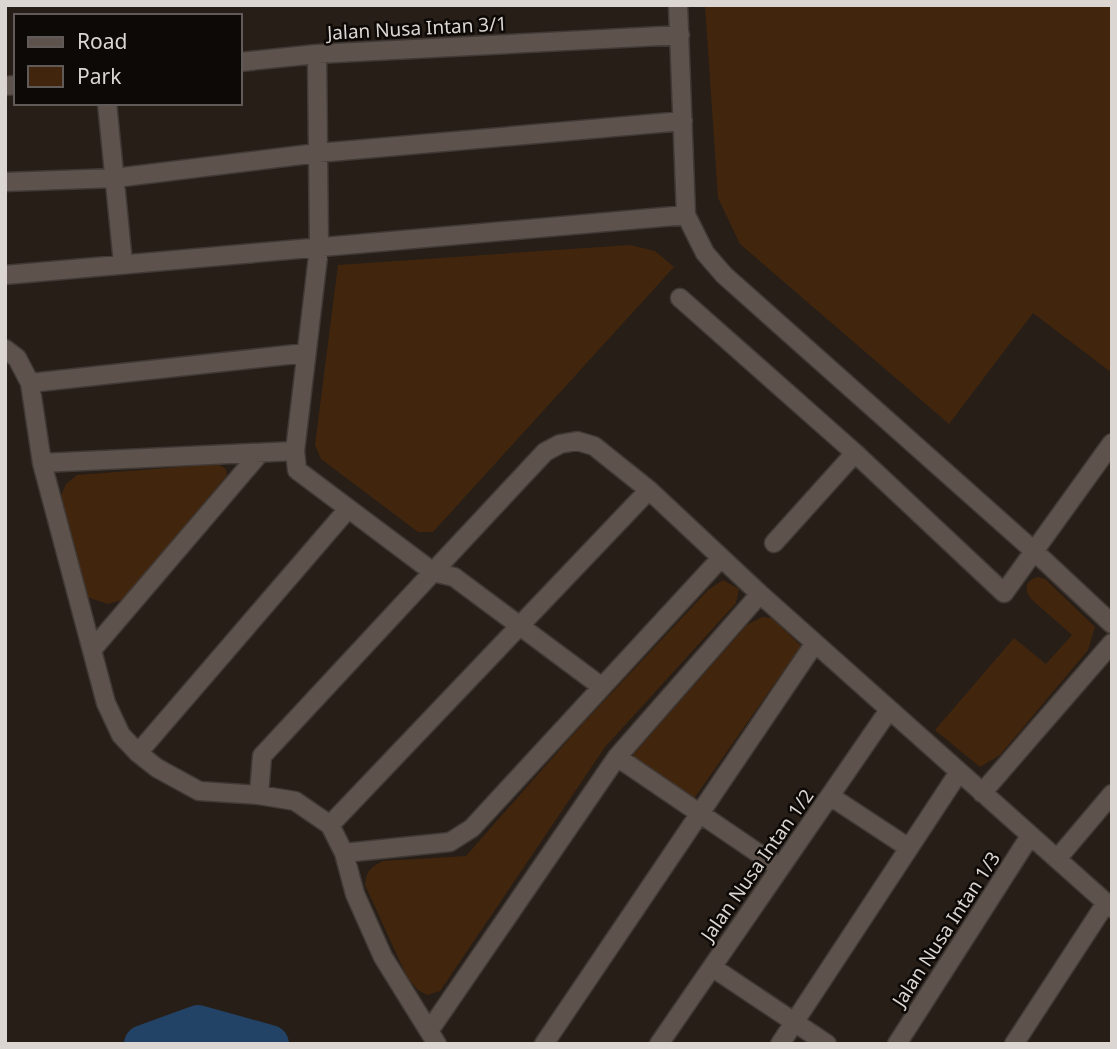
<svg xmlns="http://www.w3.org/2000/svg" width="1117" height="1049" font-family="'Noto Sans',sans-serif">
<style>
.green{fill:#41260d}
.lines{fill:none;stroke-linecap:round;stroke-linejoin:round}
.river{stroke:#224266;stroke-width:38}
.minor-casing{stroke:#413935;stroke-width:21}
.minor{stroke:#5d534c;stroke-width:18}
.labels{text-anchor:middle;stroke-width:5;stroke-linejoin:round;paint-order:stroke}
.street-label{font-size:19px;fill:#dcd6d2;stroke:#0d0907}
</style>
<rect width="100%" height="100%" fill="#271e18"/>
<!-- green -->
<path class="green" d="M705,5H1112V373L1033,313L949,424L740,244L718,198Z
M630,245L655,251L674,267L433,532H418L321,459L315,445L338,265Z
M218,464L226,469L227,475L125,599L108,604L87,597L60,498L66,484L77,475Z
M1038,577L1045,579L1095,627L1088,650L1000,755L980,767L935,730L1014,638L1046,664L1072,635L1031,599L1027,592V584L1032,579Z
M723,580L739,589L736,603L605,747L440,991L427,995L418,990L407,977L365,885C366,871 371,867 383,861L466,856L577,730L708,590Z
M762,617L772,618L801,646L693,800L635,763L633,755L747,625Z"/>
<g class="lines">
<!-- river -->
<path class="river" d="M143,1044L198,1024L270,1044"/>
<defs>
<path id="minor" d="M678,5L686,215L705,253L724,275L1034,551L1112,624
M317,54L319,248L295,451L297,470L433,572L545,452L560,444L577,441L594,446L649,490L760,594L1112,908
M240,62L317,54L680,35
M5,86L16,85
M107,103L123,263
M5,182L115,178L318,153L683,121
M5,275L686,215
M680,298L855,453L1004,593L1112,443
M5,349L17,358L30,383L42,463L106,703L121,735L138,753L157,768L199,791L259,795L295,801L330,825L344,853L355,894L383,957L437,1044
M30,383L306,353
M42,463L295,451
M774,543L855,453
M92,650L260,453
M138,753L348,509
M617,757L780,868
M982,793L1112,643
M259,795L262,756L433,572L454,577L602,687
M830,796L909,848
M330,825L649,490
M344,853L450,842L472,828L721,558
M1057,859L1112,794
M712,967L827,1044
M429,1031L617,757L760,594
M544,1044L815,643
M659,1044L889,710
M780,1044L959,772
M897,1044L1030,836
M1014,1044L1106,903"/>
</defs>
<!-- minor casing -->
<use href="#minor" class="minor-casing"/>
<!-- minor -->
<use href="#minor" class="minor"/>
</g>
<g class="labels">
<!-- street labels -->
<g class="street-label">
<text transform="translate(417 28) rotate(-3)" y="7">Jalan Nusa Intan 3/1</text>
<text transform="translate(757 865) rotate(-55)" y="7">Jalan Nusa Intan 1/2</text>
<text transform="translate(946 929) rotate(-57)" y="7">Jalan Nusa Intan 1/3</text>
</g>
</g>
<!-- border -->
<rect width="1117" height="1049" fill="none" stroke="#dcd6d2" stroke-width="14"/>
<!-- legend -->
<rect x="14" y="14" width="228" height="91" fill="#0d0907" stroke="#605b58" stroke-width="2"/>
<rect x="28" y="37" width="35" height="10" fill="#5d534c" stroke="#605b58" stroke-width="2"/>
<text x="77" y="49" font-size="21" fill="#dcd6d2">Road</text>
<rect x="28" y="66" width="35" height="21" fill="#41260d" stroke="#605b58" stroke-width="2"/>
<text x="77" y="84" font-size="21" fill="#dcd6d2">Park</text>
</svg>
